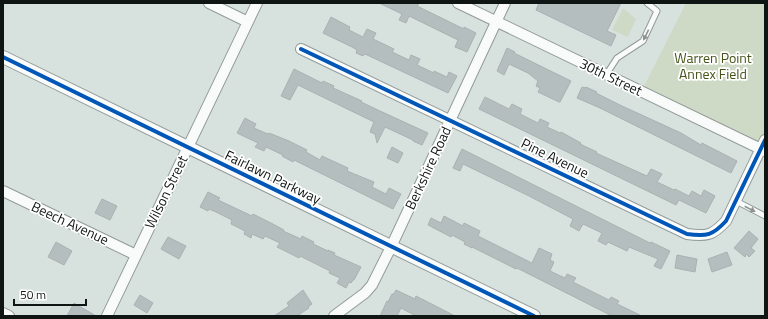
<svg xmlns="http://www.w3.org/2000/svg" width="768" height="319" font-family="'Titillium Web',sans-serif">
<style>
.green{fill:#cfdac6}
.building{fill:#b5bebe;stroke:#a9b2b1}
.lines{fill:none;stroke-linecap:round;stroke-linejoin:round}
.service-casing{stroke:#939b99;stroke-width:7}
.minor-casing{stroke:#939b99;stroke-width:12}
.tertiary-casing{stroke:#939b99;stroke-width:14}
.service{stroke:#f9fbfa;stroke-width:5}
.minor{stroke:#f9fbfa;stroke-width:10}
.tertiary{stroke:#f9fbfa;stroke-width:12}
.cycleway-casing{stroke:#fff;stroke-width:6}
.cycleway{stroke:#0057b8;stroke-width:4}
.oneway{fill:#8f9492}
.labels{text-anchor:middle;stroke-width:3.5;stroke-linejoin:round;paint-order:stroke}
.park-label{font-size:14px;fill:#45541a;stroke:#fff}
.street-label{font-size:14px;fill:#0e1513;stroke:#fff}
</style>
<rect width="100%" height="100%" fill="#d7e2df"/>
<!-- green -->
<path class="green" d="M686,3H765V151L641,92Z
M623,8L636,19L628,37L612,30Z"/>
<!-- building -->
<path class="building" d="M379,3H419L417,6L464,29V27L476,33L467,52L455,47L458,40L409,16L406,23L399,20L402,14Z
M539,3H621L607,31L616,35L611,46L536,10Z
M331,17L350,27L349,30L363,37L367,29L376,33L373,39L394,49L392,52L409,60L411,55L420,59L417,65L434,73V71L447,77L449,72L457,76L448,93L365,54L363,56L356,53L357,50L352,47L323,33Z
M507,48L515,52L514,53L571,81L560,102H559L538,92L540,88L536,86L538,81L528,73L509,64L504,75L497,71Z
M294,69L322,83L323,81L334,86L333,88L362,101L361,102L380,111L428,133L422,145L413,141V140L385,127L377,143L375,134L370,132L374,122L298,85L290,100L281,96Z
M582,87L586,88V87L597,92L596,93L622,106L681,133L701,145L702,143L737,161L731,173L600,108L577,98Z
M485,97L509,109L512,104L522,109L520,114L538,123L540,119L549,123L547,127L560,133L561,132L581,143L580,144L597,152L596,153L647,176L651,169L662,174L657,182L674,190L675,189L689,196L692,191L701,196L704,190L715,196L706,213L679,200L676,205L479,109Z
M245,118L256,124L254,128L268,134L269,133L289,141L307,150L306,152L320,160L322,156L348,168L347,171L374,182L372,187L386,194L389,188L401,194L393,209L294,160L293,162L282,156L283,155L266,147L264,151L255,147L258,143L237,133Z
M392,147L403,153L398,163L387,158Z
M462,149L650,243L651,242L670,251L661,269L654,266L658,259L629,247L627,251L608,242L606,245L598,241L602,233L583,224L579,231L570,226L573,219L529,196L463,164L460,171L453,168Z
M208,192L220,198L218,200L252,216L253,214L271,223L284,230L283,231L301,239L302,236L314,242L313,244L328,251V250L335,253L334,255L361,267L354,280H353L351,283L349,282L346,288L337,283L340,278L329,273L330,271L300,256L299,258L277,247L280,243L265,236L263,239L252,234L251,238L244,234L245,231L231,224L232,220L216,212L209,209L208,211L200,207Z
M102,199L117,206L110,220L95,213Z
M444,216L463,226L464,223L480,231L478,236L532,263L539,248L552,254L550,260L554,262L550,271L565,278L567,274L576,278L573,282L609,300L611,297L619,301L617,304L642,316H612L517,268L516,269L472,247V248L464,244L465,242L452,235L451,237L428,225L431,218L441,223Z
M749,231L758,239L751,248L755,251L749,257L746,254L745,257L734,248Z
M168,237L186,246L179,259L161,249Z
M56,242L72,251L64,265L48,257Z
M727,252L732,265L712,272L708,259Z
M677,255L697,259L695,272L675,268Z
M303,290L312,304L308,307L309,308L297,316H274L289,306L287,303Z
M396,290L415,299L416,296L455,316H416L401,308L397,316H380L387,301L388,302L392,294H394Z
M140,295L153,303L147,313L134,305Z
M74,303L96,316H67Z"/>
<g class="lines">
<defs>
<path id="service" d="M606,75L617,58L643,41L657,11L647,3
M736,201L765,216"/>
<path id="minor" d="M209,3L248,22
M458,3L765,151
M301,49L687,234C707,237 713,235 726,221L765,140
M3,191L136,255
M3,313L9,316
M107,316L257,3
M334,316L365,293L372,285L391,247L505,3"/>
<path id="tertiary" d="M3,57L534,316"/>
</defs>
<!-- service casing -->
<use href="#service" class="service-casing"/>
<!-- minor casing -->
<use href="#minor" class="minor-casing"/>
<!-- tertiary casing -->
<use href="#tertiary" class="tertiary-casing"/>
<!-- service -->
<use href="#service" class="service"/>
<!-- minor -->
<use href="#minor" class="minor"/>
<!-- tertiary -->
<use href="#tertiary" class="tertiary"/>
<defs>
<path id="cycleway" d="M301,49L687,234C707,237 713,235 726,221L765,140
M3,57L534,316"/>
</defs>
<!-- cycleway casing -->
<use href="#cycleway" class="cycleway-casing"/>
<!-- cycleway -->
<use href="#cycleway" class="cycleway"/>
</g>
<!-- one-way arrows -->
<defs><path id="oneway-solid" d="M-6-.8H1V-3.2L6.5 0L1 3.2V.8H-6Z"/></defs>
<g class="oneway">
<use href="#oneway-solid" transform="translate(646 35) rotate(116)"/>
<use href="#oneway-solid" transform="translate(750 209) rotate(27)"/>
</g>
<g class="labels">
<!-- park labels -->
<g class="park-label">
<text x="713" y="63">Warren Point<tspan x="713" dy="16">Annex Field</tspan></text>
</g>
<!-- street labels -->
<g class="street-label">
<text transform="translate(611 77) rotate(26)" y="5">30th Street</text>
<text transform="translate(555 158) rotate(26)" y="5">Pine Avenue</text>
<text transform="translate(428 168) rotate(-65)" y="5">Berkshire Road</text>
<text transform="translate(273 177) rotate(26)" y="5">Fairlawn Parkway</text>
<text transform="translate(166 192) rotate(-64)" y="5">Wilson Street</text>
<text transform="translate(70 223) rotate(25)" y="5">Beech Avenue</text>
</g>
</g>
<!-- border -->
<rect width="768" height="319" fill="none" stroke="#0e1513" stroke-width="8"/>
<!-- scale -->
<path d="M14 299v6h72v-6" fill="none" stroke="#0e1513" stroke-width="2"/>
<text x="20" y="299" font-size="12" fill="#0e1513" stroke="#ffffff" stroke-width="3" paint-order="stroke">50 m</text>
</svg>
